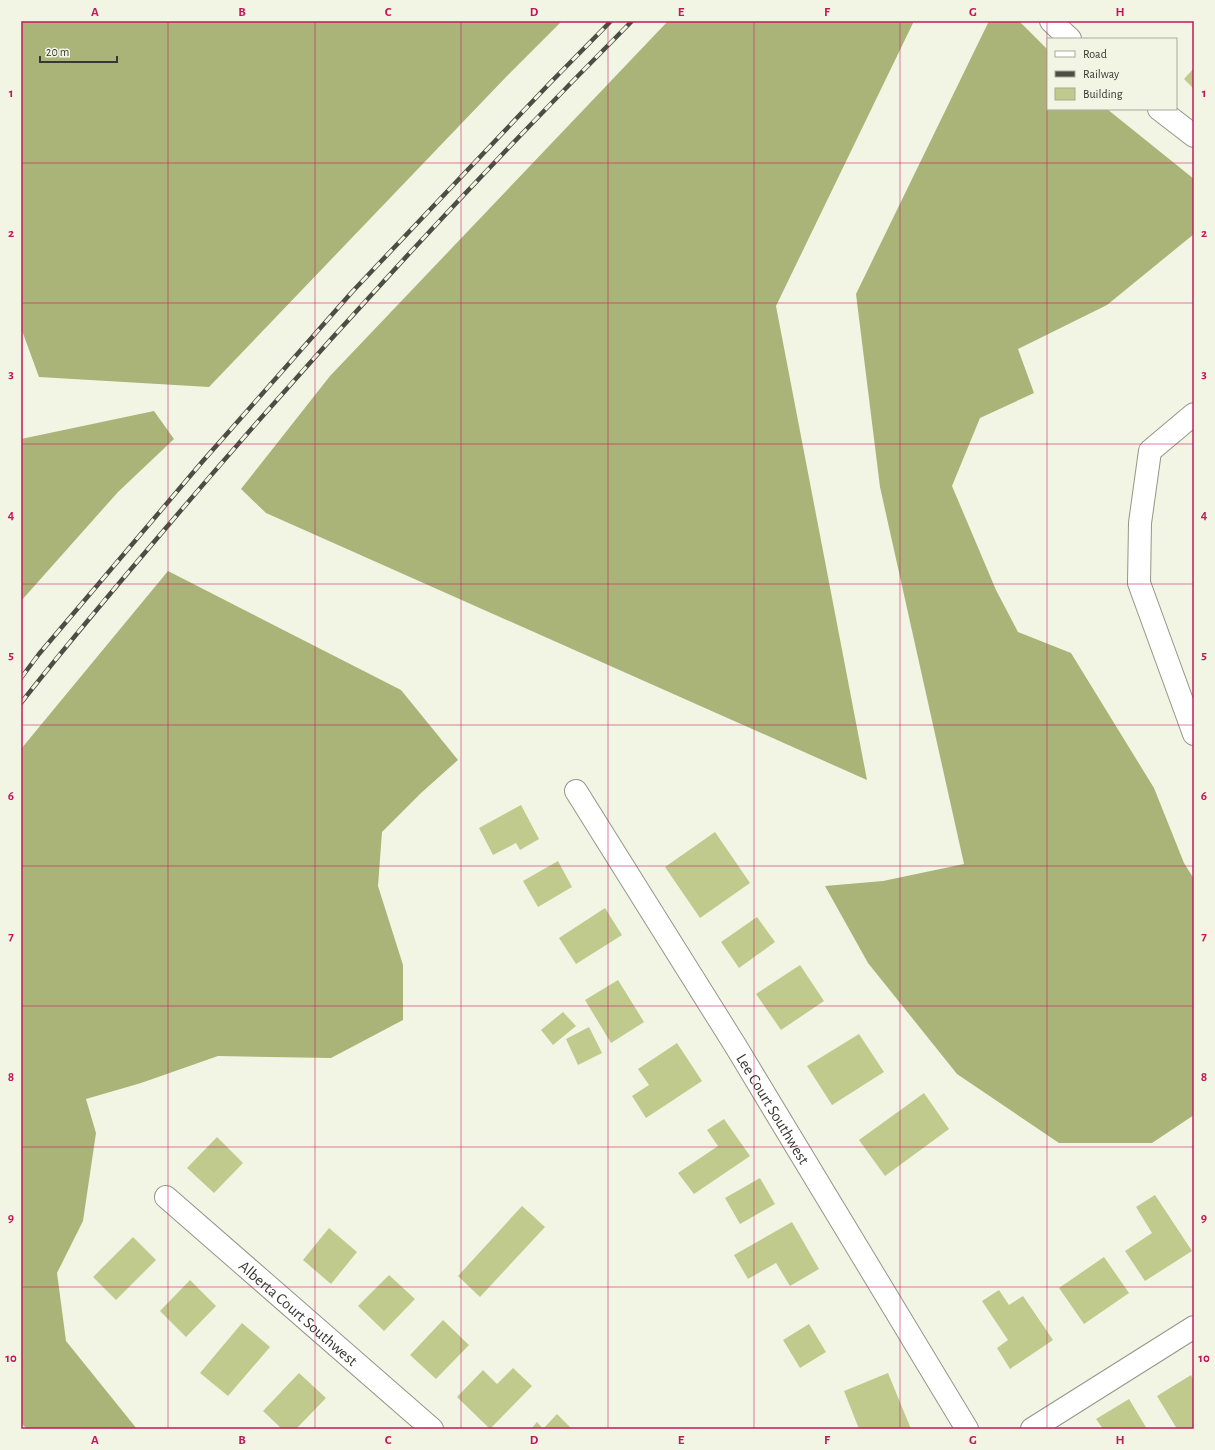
<svg xmlns="http://www.w3.org/2000/svg" width="1215" height="1450" font-family="'Alegreya Sans',sans-serif">
<style>
.forest{fill:#aab478}
.building{fill:#c0ca8d}
.lines{fill:none;stroke-linecap:round;stroke-linejoin:round}
.minor-casing{stroke:#949787;stroke-width:24}
.minor{stroke:#fff;stroke-width:22}
.rail-casing{stroke:#4c4d45;stroke-width:4.5}
.rail{stroke:#f2f5e3;stroke-width:3;stroke-dasharray:9;stroke-linecap:butt}
.grid{fill:none;stroke:#c2185b;stroke-width:1;stroke-opacity:0.55}
.labels{text-anchor:middle;stroke-width:4;stroke-linejoin:round;paint-order:stroke}
.street-label{font-size:16px;fill:#373831;stroke:#f2f5e3}
.neatline{fill:none;stroke:#c2185b;stroke-width:1.5}
.grid-label{font-size:13px;text-anchor:middle;font-weight:bold;fill:#c2185b}
</style>
<rect width="100%" height="100%" fill="#f2f5e3"/>
<!-- forest -->
<path class="forest" d="M21,21H562L506,77L209,387L39,377L21,328Z
M668,21H914L776,306L867,780L266,513L241,489L330,376Z
M989,21H1019L1048,50V109H1107L1194,179V234L1107,305L1018,349L1034,393L980,418L952,486L996,590L1018,632L1071,653L1154,788L1184,863L1194,879V1115L1152,1143H1059L957,1074L868,963L825,886L883,881L964,864L880,487L856,294Z
M154,411L174,439L118,492L21,601V439Z
M168,571L401,690L458,760L421,793L382,832L378,886L403,965V1020L331,1058L218,1056L141,1083L86,1099L96,1133L83,1221L57,1273L66,1341L137,1429H27L21,1423V749Z"/>
<!-- building -->
<path class="building" d="M1194,68V89L1184,79Z
M521,805L539,839L520,850L516,843L493,855L479,828Z
M715,832L750,883L700,918L665,867Z
M558,861L572,887L538,907L523,881Z
M605,908L622,935L576,964L559,938Z
M757,917L775,942L739,968L721,942Z
M800,965L824,1001L781,1030L756,994Z
M618,980L644,1022L611,1043L585,1000Z
M563,1012L576,1026L553,1045L541,1030Z
M589,1027L602,1053L578,1065L566,1039Z
M859,1034L884,1072L832,1105L807,1066Z
M677,1043L702,1081L646,1118L632,1096L649,1085L638,1069Z
M924,1093L949,1129L885,1176L859,1140Z
M724,1119L750,1156L694,1194L678,1173L718,1146L707,1130Z
M217,1137L243,1163L214,1193L187,1168Z
M760,1178L775,1204L740,1224L725,1198Z
M1155,1195L1192,1251L1145,1281L1125,1251L1152,1233L1136,1207Z
M522,1206L545,1227L480,1297L458,1276Z
M792,1222L819,1269L790,1286L776,1263L748,1279L734,1255Z
M329,1228L357,1252L331,1284L303,1260Z
M133,1237L156,1260L116,1300L93,1277Z
M1104,1257L1129,1293L1084,1324L1059,1288Z
M389,1275L415,1299L384,1331L358,1306Z
M190,1280L216,1306L186,1337L160,1311Z
M999,1290L1009,1305L1023,1296L1053,1340L1010,1369L997,1348L1008,1340L982,1301Z
M443,1320L469,1345L436,1379L410,1355Z
M242,1323L270,1347L228,1396L200,1373Z
M809,1324L826,1352L800,1368L783,1340Z
M513,1368L532,1386L490,1429L457,1397L483,1370L497,1384Z
M299,1373L326,1398L296,1429H282L263,1411Z
M888,1373L911,1429H859L844,1391Z
M1191,1375L1194,1381V1429H1177L1157,1396Z
M1129,1399L1147,1429H1103L1096,1419Z
M557,1414L572,1429H531L537,1422L543,1429Z"/>
<g class="lines">
<defs>
<g id="minor">
<path d="M1051,21L1070,39"/>
<path d="M1159,109L1194,136"/>
<path d="M1194,414L1150,451L1140,523L1139,583L1194,734"/>
<path id="s1" d="M576,791L735,1045L967,1429"/>
<path id="s2" d="M166,1197L432,1429"/>
<path d="M1032,1429L1194,1327"/>
</g>
</defs>
<!-- minor casing -->
<use href="#minor" class="minor-casing"/>
<!-- minor -->
<use href="#minor" class="minor"/>
<defs>
<path id="rail" d="M21,678L39,654L202,462L352,292L550,83L611,21
M21,703C71,639 124,577 177,515C322,345 474,180 632,21"/>
</defs>
<!-- rail casing -->
<use href="#rail" class="rail-casing"/>
<!-- rail -->
<use href="#rail" class="rail"/>
</g>
<!-- grid -->
<path class="grid" d="M168,21V1429M315,21V1429M461,21V1429M608,21V1429M754,21V1429M900,21V1429M1047,21V1429M21,163H1194M21,303H1194M21,444H1194M21,584H1194M21,725H1194M21,866H1194M21,1006H1194M21,1147H1194M21,1287H1194"/>
<g class="labels">
<!-- street labels -->
<g class="street-label">
<text dy="6" stroke="none"><textPath href="#s1" startOffset="374">Lee Court Southwest</textPath></text>
<text dy="6" stroke="none"><textPath href="#s2" startOffset="176">Alberta Court Southwest</textPath></text>
</g>
</g>
<!-- border -->
<rect width="1215" height="1450" fill="none" stroke="#f2f5e3" stroke-width="44"/>
<!-- legend -->
<rect x="1047" y="38" width="130" height="72" fill="#f2f5e3" stroke="#a7a99c"/>
<rect x="1055" y="51" width="20" height="6" fill="#ffffff" stroke="#a7a99c"/>
<text x="1083" y="58" font-size="12" fill="#373831">Road</text>
<rect x="1055" y="71" width="20" height="6" fill="#4c4d45" stroke="#a7a99c"/>
<text x="1083" y="78" font-size="12" fill="#373831">Railway</text>
<rect x="1055" y="88" width="20" height="12" fill="#c0ca8d" stroke="#a7a99c"/>
<text x="1083" y="98" font-size="12" fill="#373831">Building</text>
<!-- scale -->
<path d="M40 56v6h77v-6" fill="none" stroke="#373831" stroke-width="2"/>
<text x="46" y="56" font-size="12" fill="#373831" stroke="#f2f5e3" stroke-width="3" paint-order="stroke">20 m</text>
<rect x="22" y="22" width="1171" height="1406" class="neatline"/>
<g class="grid-label">
<text x="95" y="16">A</text>
<text x="242" y="16">B</text>
<text x="388" y="16">C</text>
<text x="534" y="16">D</text>
<text x="681" y="16">E</text>
<text x="827" y="16">F</text>
<text x="973" y="16">G</text>
<text x="1120" y="16">H</text>
<text x="11" y="97">1</text>
<text x="1204" y="97">1</text>
<text x="11" y="237">2</text>
<text x="1204" y="237">2</text>
<text x="11" y="378">3</text>
<text x="1204" y="378">3</text>
<text x="11" y="519">4</text>
<text x="1204" y="519">4</text>
<text x="11" y="659">5</text>
<text x="1204" y="659">5</text>
<text x="11" y="800">6</text>
<text x="1204" y="800">6</text>
<text x="11" y="940">7</text>
<text x="1204" y="940">7</text>
<text x="11" y="1081">8</text>
<text x="1204" y="1081">8</text>
<text x="11" y="1222">9</text>
<text x="1204" y="1222">9</text>
<text x="11" y="1362">10</text>
<text x="1204" y="1362">10</text>
<text x="95" y="1444">A</text>
<text x="242" y="1444">B</text>
<text x="388" y="1444">C</text>
<text x="534" y="1444">D</text>
<text x="681" y="1444">E</text>
<text x="827" y="1444">F</text>
<text x="973" y="1444">G</text>
<text x="1120" y="1444">H</text>
</g>
</svg>
